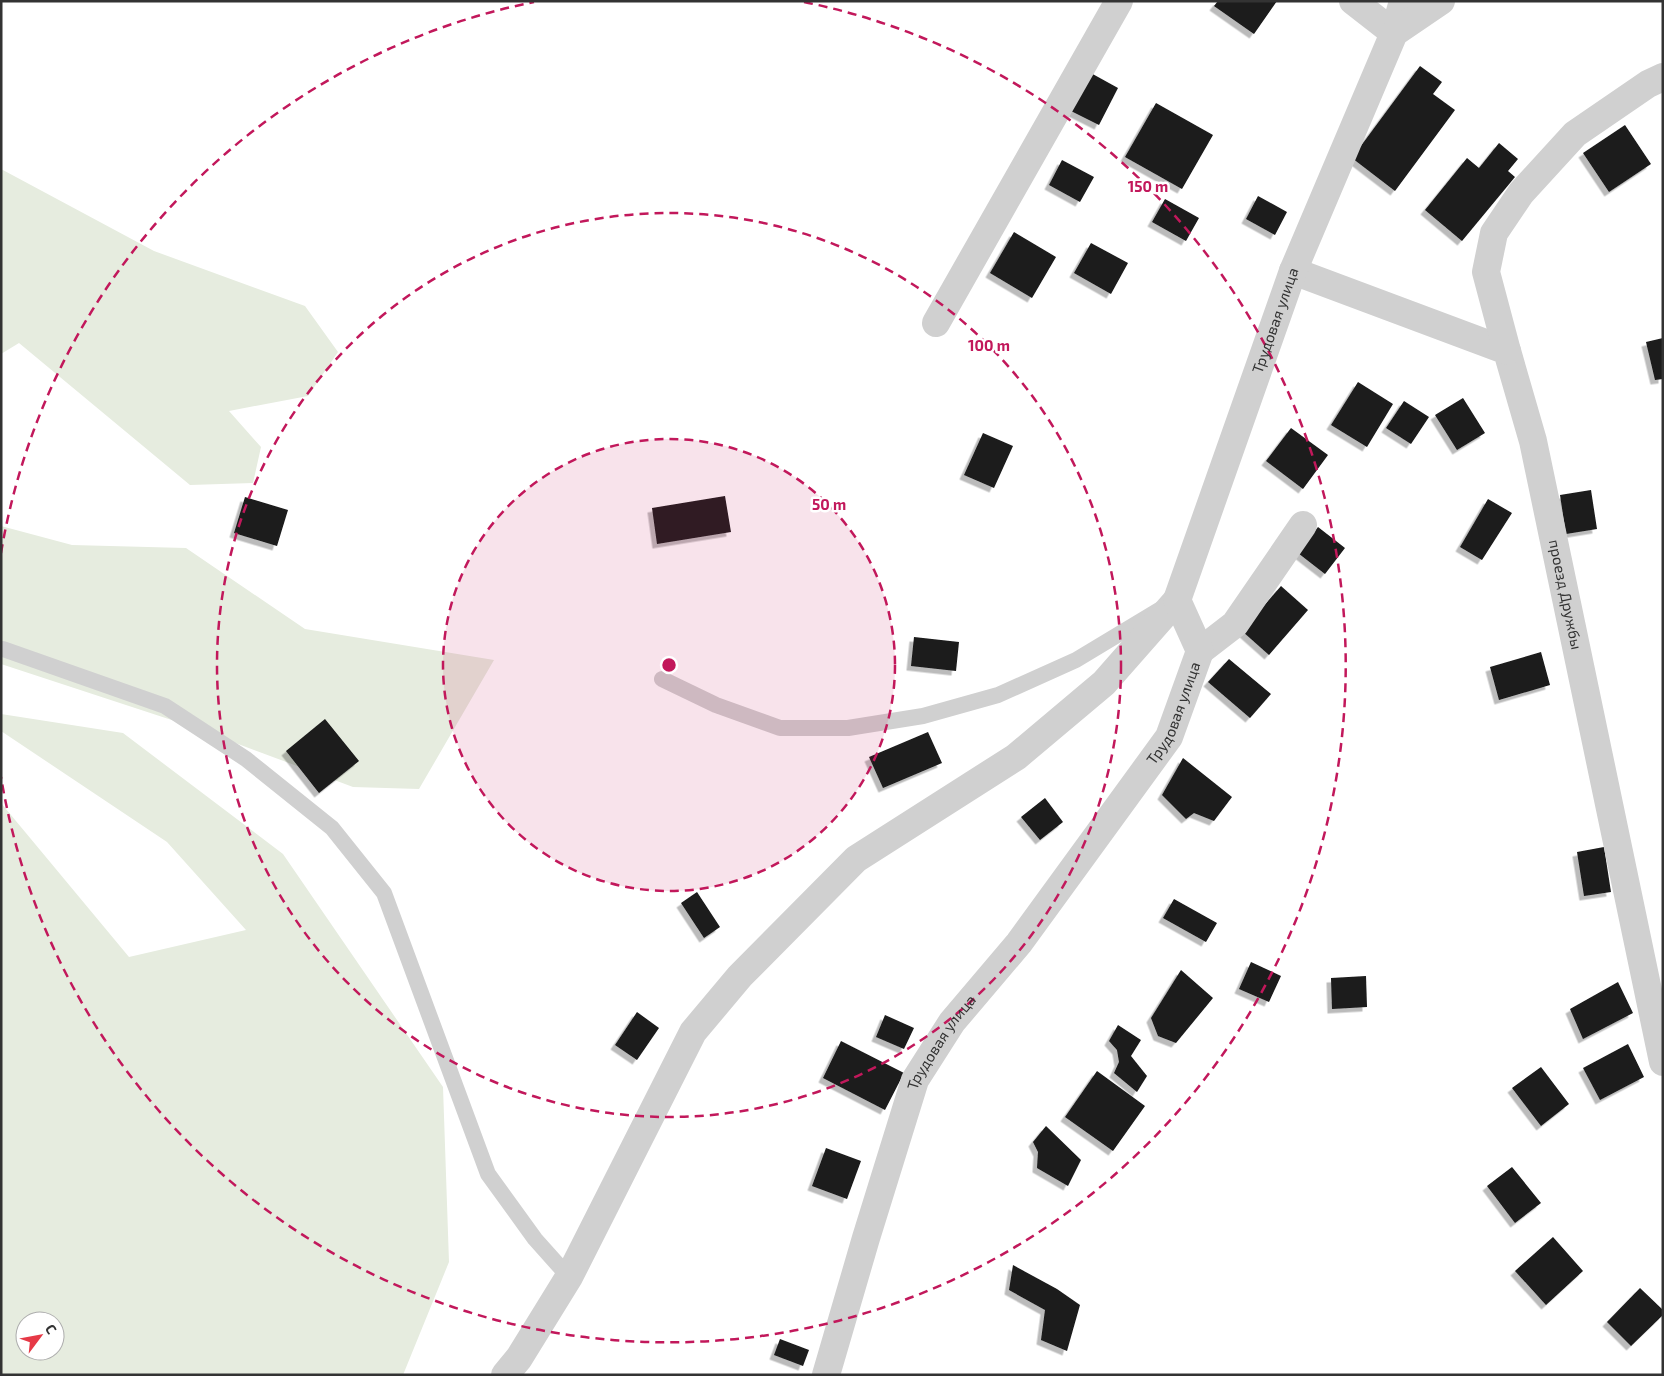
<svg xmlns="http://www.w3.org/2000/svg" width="1664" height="1376" font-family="'Exo 2',sans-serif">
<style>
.green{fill:#e6ecdf;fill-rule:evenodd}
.building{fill:#1a1a1a;filter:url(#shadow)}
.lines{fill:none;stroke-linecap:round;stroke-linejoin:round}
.lane{stroke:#d0d0d0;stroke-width:16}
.street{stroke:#d0d0d0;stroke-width:28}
.ring{fill:none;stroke:#c2185b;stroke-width:2.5;stroke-dasharray:9 6}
.labels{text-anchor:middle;stroke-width:5;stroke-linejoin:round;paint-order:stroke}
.street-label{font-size:15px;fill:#333;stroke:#fff}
.centre{fill:#c2185b;stroke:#fff;stroke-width:2.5}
.ring-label{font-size:15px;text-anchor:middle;font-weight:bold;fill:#c2185b;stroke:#fff;stroke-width:5;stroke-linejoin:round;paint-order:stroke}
</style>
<defs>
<filter id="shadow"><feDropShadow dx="-4.5" dy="4.5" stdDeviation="0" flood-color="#0004"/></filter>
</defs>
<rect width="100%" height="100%" fill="#fff"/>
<!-- green -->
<path class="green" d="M1,169L154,251L305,306L338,352L308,396L229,411L261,447L253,483L190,485L19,343L1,354Z
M1,526L72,545L186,548L305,629L494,660L419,789L353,787L193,727L1,664Z
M1,714L123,733L283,854L443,1087L449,1262L403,1375H1V803L129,957L246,930L167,842L1,731ZM25,1321H55V1351H25Z"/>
<!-- building -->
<path class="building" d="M1218,1H1277L1254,34L1214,6Z
M1420,66L1442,82L1433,94L1455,110L1395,191L1352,158Z
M1089,72L1118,88L1099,125L1069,110Z
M1156,103L1213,135L1182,189L1125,157Z
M1625,125L1651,164L1609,192L1583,153Z
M1499,143L1518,159L1508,171L1515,177L1462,241L1425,210L1467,158L1479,168Z
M1062,160L1094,177L1080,202L1049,185Z
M1258,196L1287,212L1275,235L1246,219Z
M1165,199L1199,218L1186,241L1152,222Z
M1014,232L1056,257L1032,298L990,273Z
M1091,243L1128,263L1111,294L1074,273Z
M1663,338V379L1655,380L1646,342Z
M1358,382L1393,404L1367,447L1331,425Z
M1463,398L1485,433L1457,450L1435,415Z
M1404,401L1429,417L1411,444L1386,428Z
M1291,428L1328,455L1303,489L1266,461Z
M983,433L1013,446L994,488L964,475Z
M1591,490L1597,529L1566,534L1560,495Z
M725,496L731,532L657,544L652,508Z
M245,497L288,510L277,546L234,533Z
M1488,499L1512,513L1482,560L1460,547Z
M1318,527L1345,548L1325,574L1298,553Z
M1281,586L1308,610L1269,655L1242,631Z
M914,637L959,642L956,671L911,666Z
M1541,652L1550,685L1499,700L1490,667Z
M1229,659L1271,694L1250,718L1208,682Z
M325,719L359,761L319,793L286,751Z
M928,732L942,763L883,788L869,757Z
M1183,758L1232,797L1214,821L1194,813L1186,819L1162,795Z
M1045,798L1063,822L1040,840L1021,817Z
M1604,847L1611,892L1584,896L1577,852Z
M697,892L720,927L704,938L681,903Z
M1174,899L1217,923L1206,942L1163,918Z
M1251,962L1281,976L1269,1002L1239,989Z
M1181,970L1213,998L1176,1043L1158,1036L1151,1018Z
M1366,976L1367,1007L1332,1009L1331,978Z
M1618,982L1633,1013L1583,1039L1570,1009Z
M637,1012L659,1028L637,1060L615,1045Z
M885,1015L914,1028L904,1049L876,1037Z
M1118,1025L1141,1040L1131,1056L1147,1076L1137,1092L1114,1073L1119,1062L1117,1050L1109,1041Z
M841,1041L904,1073L885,1110L823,1078Z
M1628,1044L1644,1077L1600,1100L1583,1068Z
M1541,1067L1569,1104L1541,1126L1512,1088Z
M1097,1071L1145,1106L1113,1151L1065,1117Z
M1046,1126L1081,1160L1068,1186L1037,1168L1038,1152L1033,1142Z
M826,1148L861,1161L847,1199L812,1186Z
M1512,1167L1541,1203L1515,1223L1487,1186Z
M1553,1237L1583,1271L1546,1305L1515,1271Z
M1013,1265L1057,1289L1080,1305L1067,1351L1041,1340L1045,1310L1009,1290Z
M1640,1288L1663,1310V1315L1631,1346L1607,1322Z
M780,1339L809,1350L803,1366L774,1355Z"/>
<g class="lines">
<!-- lane -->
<path class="lane" d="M3,649L165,706L246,759L332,828L384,893L488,1174L535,1239L569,1277
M662,679L716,705L780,728H848L923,716L998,695L1076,660L1159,610"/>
<!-- street -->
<g class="street">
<path d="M1353,1L1394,33L1403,1"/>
<path id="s1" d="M1293,271L1507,351L1533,441L1663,1062"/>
<path d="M936,323L1119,1"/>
<path d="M1507,351L1486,272L1494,233L1521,193L1575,134L1648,84L1663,77"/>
<path d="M1200,651L1235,624L1303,525"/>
<path d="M505,1375L519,1358L569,1277L693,1032L740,976L856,859L1016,757L1104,683L1177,600"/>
<path id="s2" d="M826,1375L866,1238L915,1080L952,1022L1019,943L1169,737L1200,651L1177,600L1293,271L1394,33L1441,1"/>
</g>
</g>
<!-- distance rings -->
<circle cx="669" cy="665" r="226" fill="#c2185b" fill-opacity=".12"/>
<g class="ring">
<circle cx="669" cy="665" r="226"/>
<circle cx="669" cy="665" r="452"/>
<path d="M1 553A677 677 0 0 1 534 2M804 2A677 677 0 1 1 1 777"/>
</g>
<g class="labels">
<!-- street labels -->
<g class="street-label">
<text dy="5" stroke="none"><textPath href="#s2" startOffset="1179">Трудовая улица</textPath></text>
<text dy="5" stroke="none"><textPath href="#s1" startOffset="479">проезд Дружбы</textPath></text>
<text dy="5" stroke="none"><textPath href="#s2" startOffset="759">Трудовая улица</textPath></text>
<text dy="5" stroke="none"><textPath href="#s2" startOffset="354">Трудовая улица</textPath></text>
</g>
</g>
<circle cx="669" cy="665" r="8" class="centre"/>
<g class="ring-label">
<text x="1148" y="192">150 m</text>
<text x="989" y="351">100 m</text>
<text x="829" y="510">50 m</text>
</g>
<!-- border -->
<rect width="1664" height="1376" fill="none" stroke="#333333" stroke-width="5"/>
<!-- north arrow -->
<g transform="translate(40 1336) rotate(58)"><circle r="24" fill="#ffffff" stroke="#adadad"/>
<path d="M0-4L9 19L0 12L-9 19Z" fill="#e63946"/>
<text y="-8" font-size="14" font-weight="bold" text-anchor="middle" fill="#333333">С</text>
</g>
</svg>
